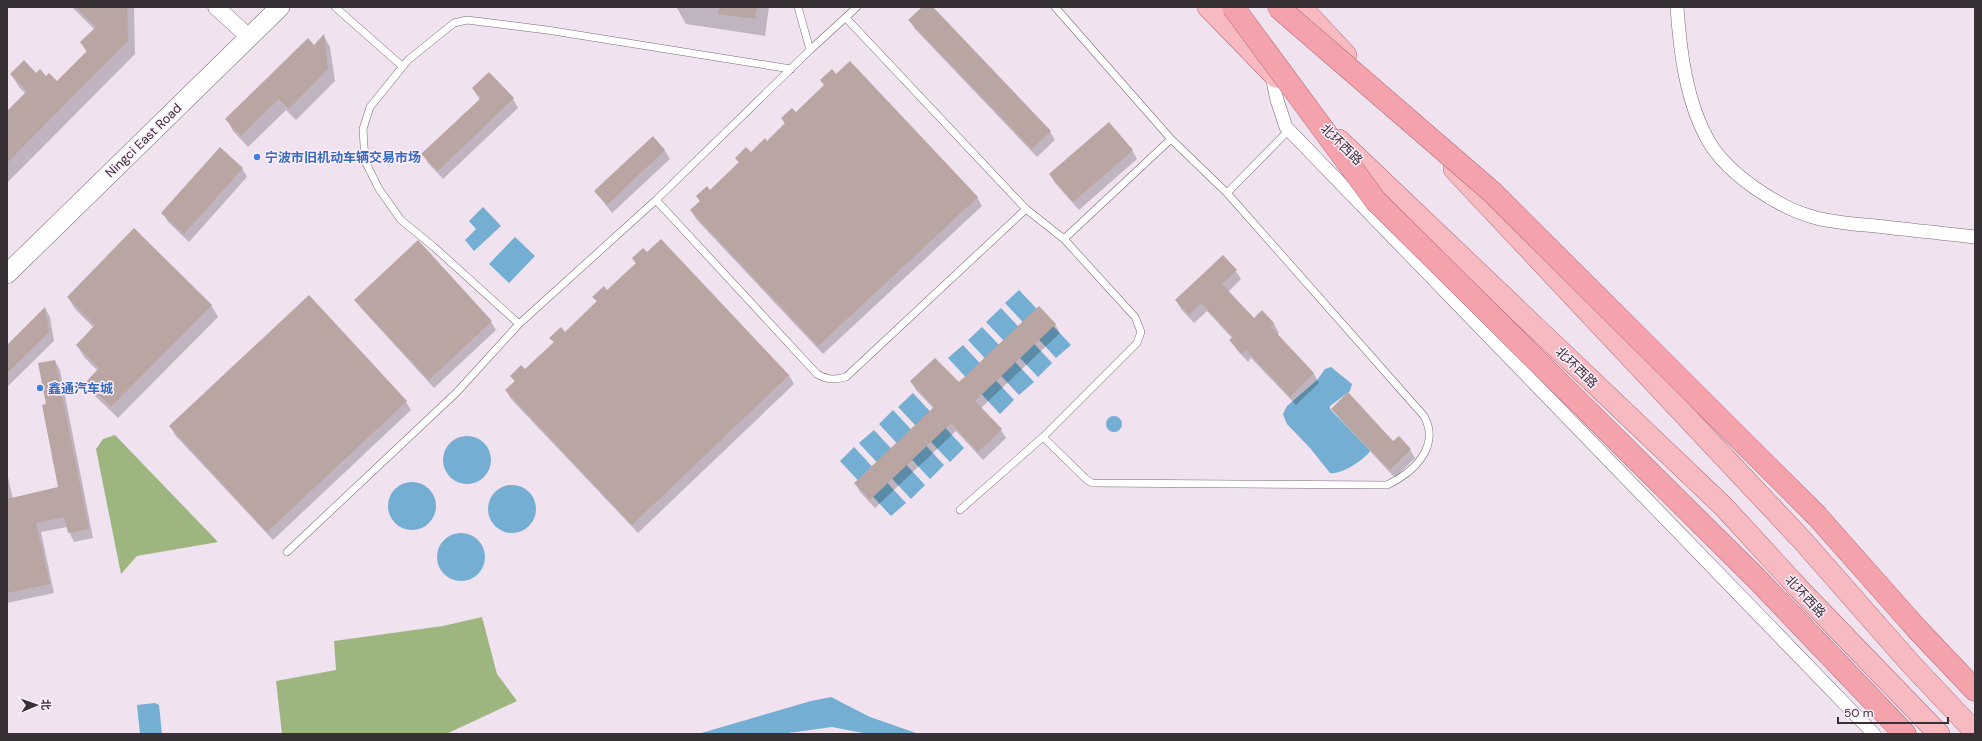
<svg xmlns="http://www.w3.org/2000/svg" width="1982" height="741" font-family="'DM Sans','Noto Sans SC',sans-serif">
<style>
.forest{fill:#9db67f}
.water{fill:#74aed2}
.shadow{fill:#0003}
.building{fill:#b9a5a2}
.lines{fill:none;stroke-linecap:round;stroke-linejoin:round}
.service-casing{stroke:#786a77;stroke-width:8}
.minor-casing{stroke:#786a77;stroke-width:14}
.tertiary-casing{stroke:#786a77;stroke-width:17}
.secondary-casing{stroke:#786a77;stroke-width:20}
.primary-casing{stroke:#b06c76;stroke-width:22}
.trunk-casing{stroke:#b06c76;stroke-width:23}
.service{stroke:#fff;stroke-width:7}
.minor{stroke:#fff;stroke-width:13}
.tertiary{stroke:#fff;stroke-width:16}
.secondary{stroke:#fff;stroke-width:19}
.primary{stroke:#f7bac1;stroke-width:21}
.trunk{stroke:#f4a3ac;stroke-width:22}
.trunk-bridge-casing{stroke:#b06c76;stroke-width:23;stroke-linecap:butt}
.trunk-bridge{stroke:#f4a3ac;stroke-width:22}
.shop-dot{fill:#3f7fe0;stroke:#ffeffe;stroke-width:1.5}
.labels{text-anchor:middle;stroke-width:3;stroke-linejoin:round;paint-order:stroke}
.street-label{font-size:13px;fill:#373136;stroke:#ffeffe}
.shop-label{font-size:13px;font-weight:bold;fill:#366cbe;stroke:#ffeffe;text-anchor:start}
</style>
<rect width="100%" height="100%" fill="#f1e2f0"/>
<!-- forest -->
<path class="forest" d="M115,435L218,542L137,556L121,574L96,449L103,439Z
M482,617L497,674L517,701L446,734H282L276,681L336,670L334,641L443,626Z"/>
<!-- water -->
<path class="water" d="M483,207L501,226L474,251L465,240L476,229L469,221Z
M515,237L535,256L509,283L489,264Z
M1019,290L1071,345L1056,358L1005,303Z
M1001,308L1052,363L1038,377L986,322Z
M982,327L1034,382L1019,395L968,340Z
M963,345L1014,400L1000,414L948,358Z
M1331,367L1352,384L1350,391L1330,406V409L1370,451C1364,460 1341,475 1330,473L1310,448L1287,424L1283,414L1287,406L1317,380L1325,369Z
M913,393L964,448L950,462L898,407Z
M893,410L944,465L930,479L879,424Z
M1106 424a8 8 0 1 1 16 0a8 8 0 1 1-16 0Z
M874,430L925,485L911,499L859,443Z
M443 460a24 24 0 1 1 48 0a24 24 0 1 1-48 0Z
M854,447L906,503L891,516L840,461Z
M388 506a24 24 0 1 1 48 0a24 24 0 1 1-48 0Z
M488 509a24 24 0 1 1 48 0a24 24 0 1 1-48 0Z
M437 557a24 24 0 1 1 48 0a24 24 0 1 1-48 0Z
M831,697L870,717L919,734H868L832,727L781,734H698L811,701Z
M155,703L159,705L162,734H140L137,705Z"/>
<!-- shadow -->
<path class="shadow" d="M72,7H134L135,54L7,183V113L26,94L19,87L11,74H36L57,82L87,53L81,42L95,30Z
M769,7L765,36L686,24L677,8Z
M924,7H931L1050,132L1055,140L1037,157L915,29L910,20Z
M324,36L330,47L335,81L296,120L286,110L248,147L233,131L227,120L314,46Z
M489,73L513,99L518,108L443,179L428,163L423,154L480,100L473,89Z
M796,113L977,197L982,206L823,354L696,219L691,210L700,202L697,196L710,191L739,163L736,158L751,153L767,142L785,124L782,119Z
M653,138L665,151L670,159L612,213L595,191Z
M1132,150L1137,159L1079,210L1055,183L1050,174Z
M242,168L247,177L189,242L168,222L163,213Z
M633,259L789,375L794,384L638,533L511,399L506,390L515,382L512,376L525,371L554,343L551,338L565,333L597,302L594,297L607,291L636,264Z
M1236,271L1241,279L1228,292L1254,319L1262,311L1274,324L1279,333L1277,335L1314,374L1319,383L1296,405L1251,358L1248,362L1236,349L1231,340L1232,338L1207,311L1194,323L1181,309L1176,300Z
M68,297L211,305L218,317L118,418L93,394L87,382L98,371L84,357L77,345L94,328L75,309Z
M356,300L491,322L496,330L434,388L361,308Z
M45,308L50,317L54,341L7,387V346Z
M1055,324L1060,333L981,408L1001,430L1006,438L983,460L956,431L875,508L860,492L855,483L933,408L916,390L911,382L959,384Z
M55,361L60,370L93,538L74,542L67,527L41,532L54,593L7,603V473L13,499L60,488L47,405Z
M406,402L411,410L273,540L175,435L170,426Z
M1333,409L1393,442L1410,450L1415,458L1395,478L1338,417Z"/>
<!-- building -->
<path class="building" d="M76,7H127L128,41L7,163V111L27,91L10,74L24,60L36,73L40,69L46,76L49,73L57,81L87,51L80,42L96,27Z
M719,7H757L755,19L718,14Z
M922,7H933L1051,131L1032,149L908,20Z
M324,34L328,69L289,109L279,99L241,136L225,119L308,38L314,45Z
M850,61L978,197L818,346L690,210L700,201L696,196L707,186L710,190L739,162L735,158L746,147L751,152L765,138L767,141L785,123L781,118L792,108L796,112L824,85L820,80L832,69L836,74Z
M489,72L514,98L438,171L421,154L481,98L472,88Z
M1109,122L1133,150L1073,202L1049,174Z
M653,136L665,150L607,205L594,191Z
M220,147L243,168L184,234L161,213Z
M134,228L212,305L111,407L86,382L99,368L76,345L95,325L67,297Z
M661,239L789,375L632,525L505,390L515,381L510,376L521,365L525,369L554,342L549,338L561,327L565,332L597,301L592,297L604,286L607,290L636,263L632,258L643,248L647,252Z
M418,240L492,321L429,380L354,300Z
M1223,255L1237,270L1222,284L1254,318L1262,310L1274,323L1271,327L1314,373L1290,397L1246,350L1242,354L1229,340L1233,337L1201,303L1189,315L1175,300Z
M309,295L407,401L267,532L169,426Z
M1039,306L1056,324L975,401L1002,429L978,452L951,423L870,500L854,483L934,407L910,381L935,358L959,382Z
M45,307L49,332L7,373V345Z
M55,360L89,529L68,533L64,517L36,523L50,584L7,593V499L58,487L42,405L46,404L38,363Z
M1348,392L1393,441L1399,436L1411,449L1390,470L1331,409Z"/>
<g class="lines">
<defs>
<path id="service" d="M335,7L402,66
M798,7L810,50
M846,18L1026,209L1064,239L1135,317L1141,332L1137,343L1043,437L960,510
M1227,193L1289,130
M656,200L817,374C827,380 835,380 846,377L1026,209
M1064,239L1171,139
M519,324L434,247L401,220L379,189L365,161L363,129L370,107L408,60L454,23L467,20L547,30L791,69
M1043,437L1086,479L1092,483L1387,485C1413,473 1441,447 1424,416L1227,193L1171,139L1055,7
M287,552L456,393L519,324L656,200L810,50L857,7"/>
<path id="minor" d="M1677,7C1680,51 1686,102 1709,142C1728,174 1777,207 1813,217C1833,223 1855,224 1876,226C1909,230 1942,233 1975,237
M1271,72L1277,100L1286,127L1874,734"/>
<path id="tertiary" d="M216,7L249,37"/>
<path id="secondary" d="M7,274L280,7"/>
<path id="primary" d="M1208,7L1276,77
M1301,7L1346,55
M1339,140L1724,507L1801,591L1939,734
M1454,169L1803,541L1910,663L1975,732"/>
<path id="trunk" d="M1817,516L1917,629L1975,690
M1756,578L1905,734"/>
</defs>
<!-- service casing -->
<use href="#service" class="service-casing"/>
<!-- minor casing -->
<use href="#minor" class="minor-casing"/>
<!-- tertiary casing -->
<use href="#tertiary" class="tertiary-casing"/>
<!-- secondary casing -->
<use href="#secondary" class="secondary-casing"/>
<!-- primary casing -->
<use href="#primary" class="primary-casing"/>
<!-- trunk casing -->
<use href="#trunk" class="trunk-casing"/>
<!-- service -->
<use href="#service" class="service"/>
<!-- minor -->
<use href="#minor" class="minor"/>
<!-- tertiary -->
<use href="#tertiary" class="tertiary"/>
<!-- secondary -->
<use href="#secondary" class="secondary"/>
<!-- primary -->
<use href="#primary" class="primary"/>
<!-- trunk -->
<use href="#trunk" class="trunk"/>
<defs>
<path id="trunk-bridge" d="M1233,7L1376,201L1756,578
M1278,7L1492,192L1817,516"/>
</defs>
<!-- trunk-bridge casing -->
<use href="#trunk-bridge" class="trunk-bridge-casing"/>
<!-- trunk-bridge -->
<use href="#trunk-bridge" class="trunk-bridge"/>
</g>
<!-- markers -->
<g class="shop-dot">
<circle cx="257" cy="157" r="4"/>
<circle cx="40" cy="388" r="4"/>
</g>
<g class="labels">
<!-- street labels -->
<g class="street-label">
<text transform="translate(143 140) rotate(-44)" y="5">Ningci East Road</text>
<text transform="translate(1342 144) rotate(44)" y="5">北环西路</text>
<text transform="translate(1577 367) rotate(44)" y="5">北环西路</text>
<text transform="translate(1806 596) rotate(47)" y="5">北环西路</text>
</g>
<!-- shop labels -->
<g class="shop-label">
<text x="265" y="162">宁波市旧机动车辆交易市场</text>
<text x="48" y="393">鑫通汽车城</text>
</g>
</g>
<!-- border -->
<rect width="1982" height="741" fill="none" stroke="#373136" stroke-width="16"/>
<!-- north arrow -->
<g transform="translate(36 705) rotate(88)" stroke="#ffeffe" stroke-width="3" paint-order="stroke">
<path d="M0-3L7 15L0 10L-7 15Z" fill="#373136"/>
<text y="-6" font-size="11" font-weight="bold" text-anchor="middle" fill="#373136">北</text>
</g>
<!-- scale -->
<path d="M1838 717v6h110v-6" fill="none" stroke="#373136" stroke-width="2"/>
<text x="1844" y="717" font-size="12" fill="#373136" stroke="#ffeffe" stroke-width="3" paint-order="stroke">50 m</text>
</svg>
